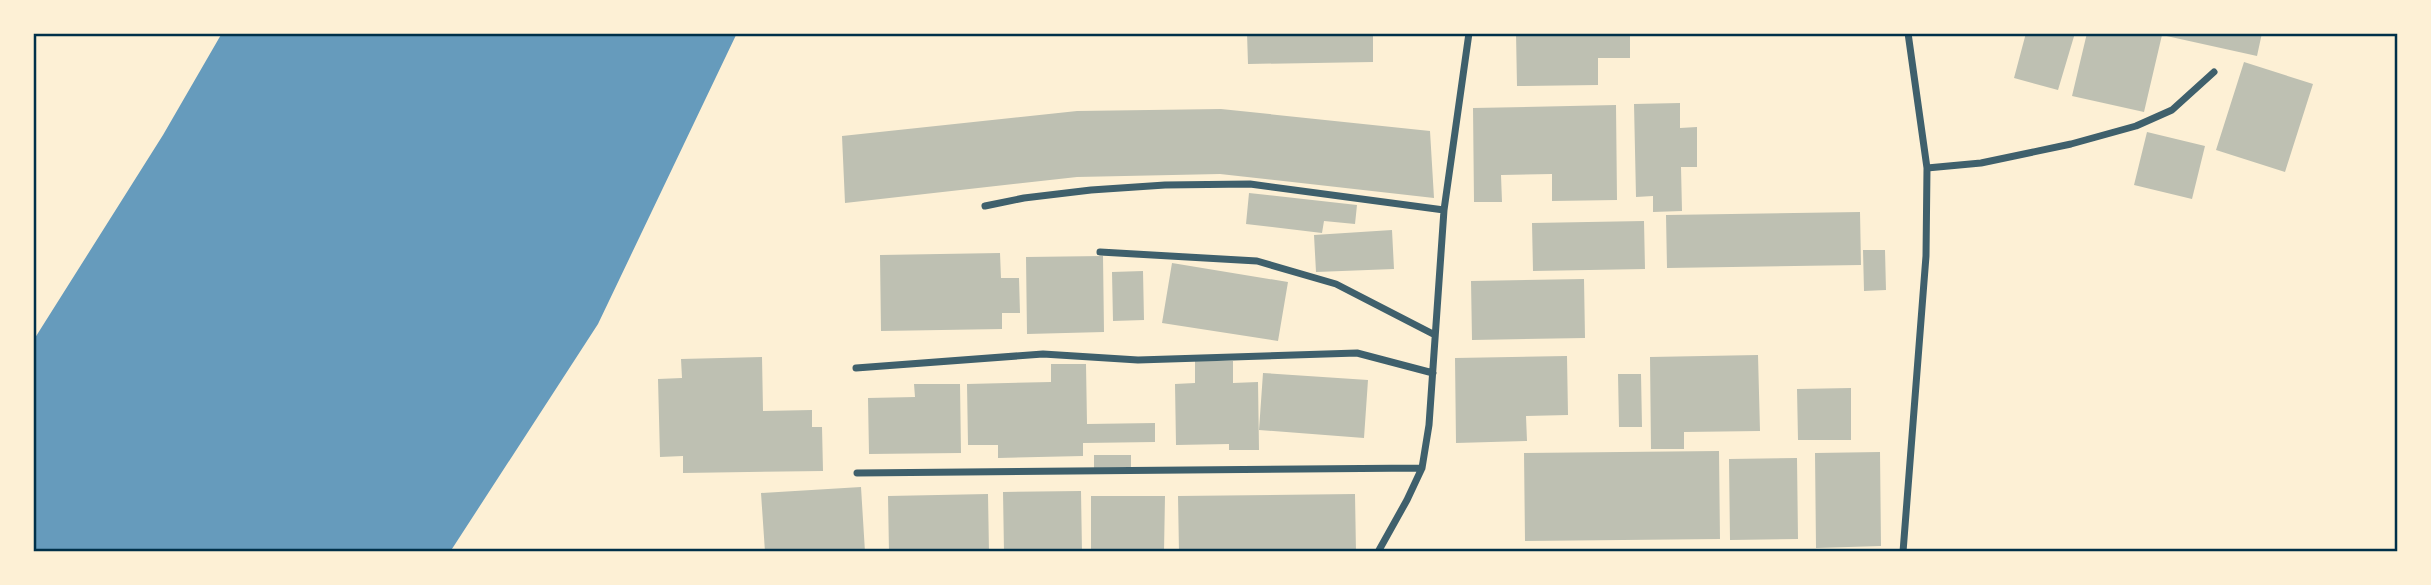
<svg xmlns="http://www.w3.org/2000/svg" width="2431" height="585" font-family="'Titillium Web',sans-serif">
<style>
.water{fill:#669bbc}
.building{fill:#bec0b2}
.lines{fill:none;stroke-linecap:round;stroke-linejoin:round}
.minor{stroke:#3f606c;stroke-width:7}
.neatline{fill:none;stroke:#003049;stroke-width:2.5}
</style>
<rect width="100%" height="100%" fill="#fdf0d5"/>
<!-- water -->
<path class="water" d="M222,33H737L598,324L450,552H33V341L163,135Z"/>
<!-- building -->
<path class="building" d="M1247,33H1373V62L1248,64Z
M1516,33H1630V58H1598V85L1517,86Z
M2026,33H2075L2058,90L2014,78Z
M2087,33H2262L2257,56L2162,35L2144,112L2072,96Z
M2244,62L2313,84L2285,172L2216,150Z
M1680,103V128L1697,127V167H1681L1682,211L1653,212V196L1636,197L1634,104Z
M1616,105L1617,200L1552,201V174L1501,175L1502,202H1474L1473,108Z
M1221,109L1430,131L1434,198L1220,174L1077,177L845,203L842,136L1077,111Z
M2147,132L2205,146L2192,199L2134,185Z
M1249,193L1357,205L1355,224L1324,221L1322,233L1246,224Z
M1860,212L1861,265L1667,268L1666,215Z
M1644,221L1645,269L1533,271L1532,223Z
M1392,230L1394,269L1316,272L1314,235Z
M1863,250H1885L1886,290L1864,291Z
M1000,253L1001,278H1019L1020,313H1002V329L881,331L880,255Z
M1103,256L1104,332L1027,334L1026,257Z
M1172,263L1288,282L1278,341L1162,323Z
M1143,271L1144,320L1113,321L1112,272Z
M1584,279L1585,338L1472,340L1471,281Z
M1758,355L1760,431L1684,432V449H1651L1650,357Z
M1567,356L1568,415L1526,416L1527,441L1456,443L1455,358Z
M762,357L763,411L812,410V427H822L823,471L683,473V456L660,457L658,379L682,378L681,359Z
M1195,361H1233V383L1258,382L1259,450H1229V444L1176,445L1175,384L1195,383Z
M1051,364H1086L1087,424L1155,423V442L1083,443V456L998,458V445H968L967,384L1051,382Z
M1263,373L1368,380L1364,438L1259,430Z
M1618,374H1641L1642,427H1619Z
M914,384H960L961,453L869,454L868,398L915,397Z
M1851,388V440H1798L1797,389Z
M1719,451L1720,539L1525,541L1524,453Z
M1880,452L1881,546L1816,548L1815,453Z
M1094,455H1131V467L1094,468Z
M1797,458L1798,539L1730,540L1729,459Z
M861,487L865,552H765L761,493Z
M1081,491L1082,552H1004L1003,492Z
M988,494L989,552H889L888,496Z
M1355,494L1356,552H1179L1178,496Z
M1091,496H1165L1164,552H1091Z"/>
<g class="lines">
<!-- minor -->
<path class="minor" d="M1927,168L1981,163L2071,144L2136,126L2172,110L2214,72
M985,206L1024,198L1091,190L1165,185L1250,184L1444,210
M1100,252L1257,261L1336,284L1435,335
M856,368L1043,354L1138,360L1357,353L1433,373
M857,473L1422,468
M1378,552L1407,500L1422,468L1429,425L1444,210L1469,33
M1903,552L1926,256L1927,168L1908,33"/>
</g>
<!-- border -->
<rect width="2431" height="585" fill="none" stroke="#fdf0d5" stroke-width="70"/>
<rect x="35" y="35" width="2361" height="515" class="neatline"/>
</svg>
